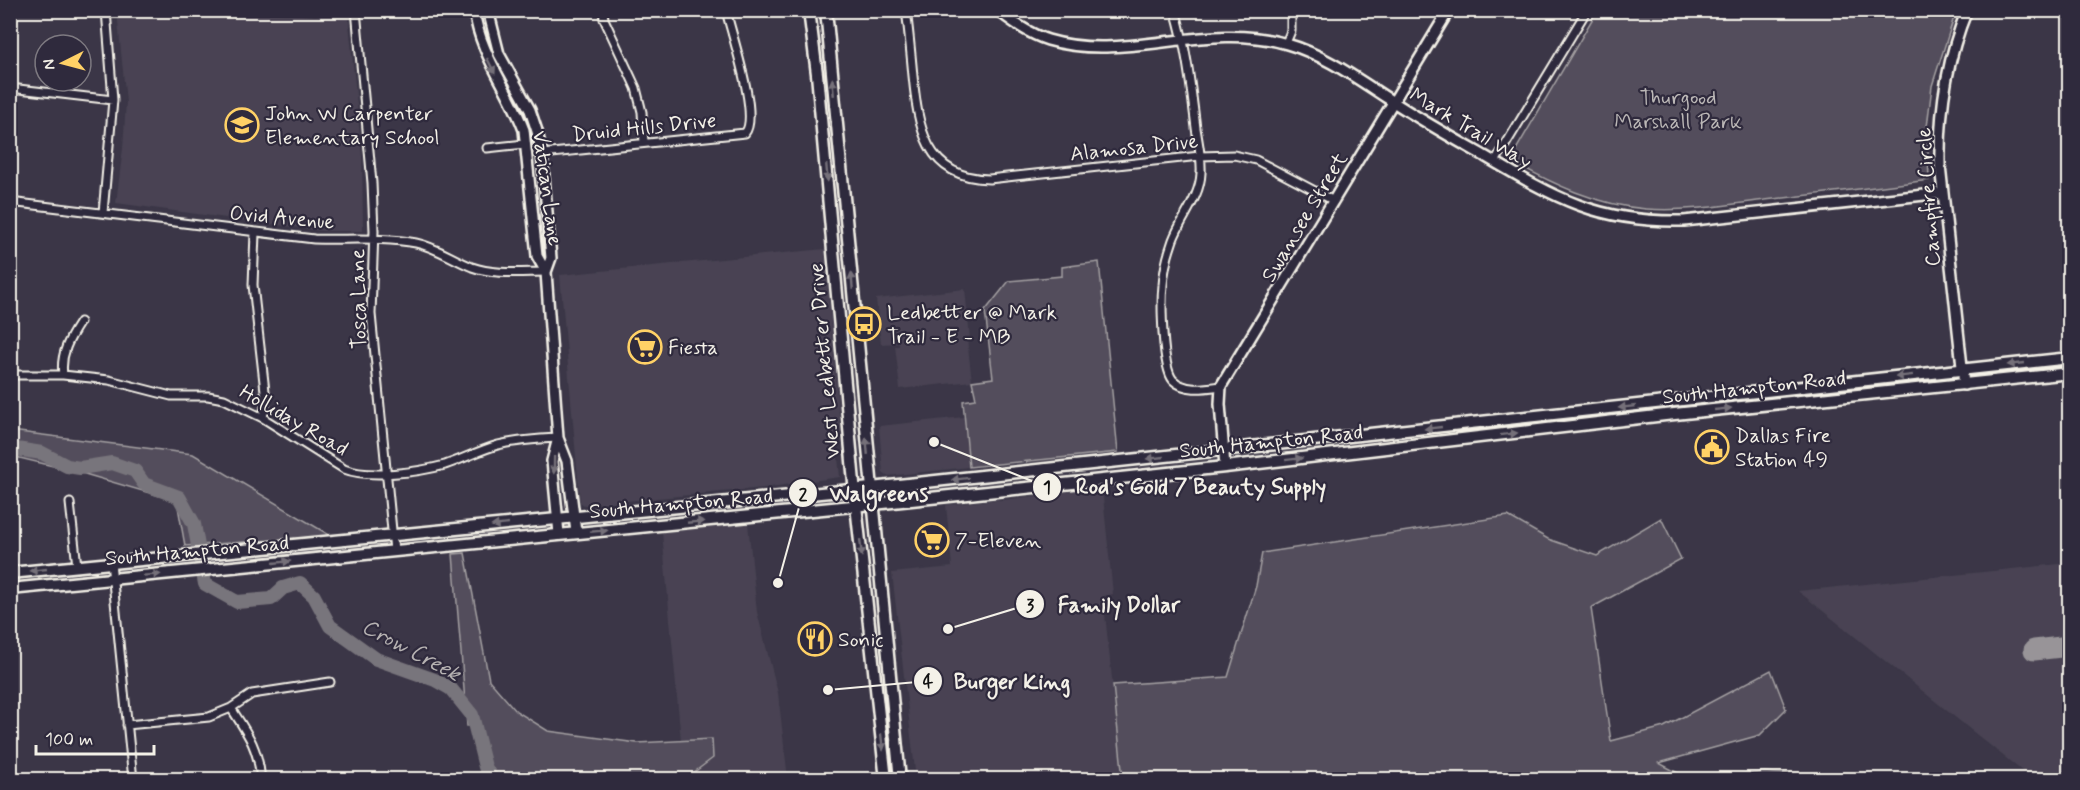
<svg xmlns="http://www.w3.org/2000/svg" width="2080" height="790" font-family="Mynerve,sans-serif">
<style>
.built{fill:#484352}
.green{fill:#534e5c;stroke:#a4a0a2;stroke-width:1.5}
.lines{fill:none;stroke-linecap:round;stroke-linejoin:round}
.river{stroke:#78747b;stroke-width:14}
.taxiway{stroke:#989498;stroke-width:21}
.minor-casing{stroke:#f4f1e8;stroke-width:11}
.tertiary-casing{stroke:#f4f1e8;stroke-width:14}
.secondary-casing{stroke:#f4f1e8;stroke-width:15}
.primary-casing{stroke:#f4f1e8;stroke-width:15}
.minor{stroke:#2f2a3d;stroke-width:7}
.tertiary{stroke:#2f2a3d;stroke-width:9}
.secondary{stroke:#2f2a3d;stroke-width:10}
.primary{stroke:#2f2a3d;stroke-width:10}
.oneway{fill:#747079}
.labels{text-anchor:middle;stroke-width:4.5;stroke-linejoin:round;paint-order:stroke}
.park-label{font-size:21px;fill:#bcb8b7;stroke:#2f2a3d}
.poi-label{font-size:21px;fill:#f4f1e8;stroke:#2f2a3d;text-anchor:start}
.street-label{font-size:21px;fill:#f4f1e8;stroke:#2f2a3d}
.water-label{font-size:22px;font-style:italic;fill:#b6b2b2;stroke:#2f2a3d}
.leader{fill:none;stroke:#f4f1e8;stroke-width:2}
.callout-dot{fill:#f4f1e8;stroke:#2f2a3d;stroke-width:2}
.mark-label{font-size:18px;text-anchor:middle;font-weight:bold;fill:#111}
.callout-label{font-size:22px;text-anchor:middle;font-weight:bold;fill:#f4f1e8;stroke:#2f2a3d;stroke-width:4.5;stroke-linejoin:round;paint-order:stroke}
</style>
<rect width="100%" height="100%" fill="#3b3647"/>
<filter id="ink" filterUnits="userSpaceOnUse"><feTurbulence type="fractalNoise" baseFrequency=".0167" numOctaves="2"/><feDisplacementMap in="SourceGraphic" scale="12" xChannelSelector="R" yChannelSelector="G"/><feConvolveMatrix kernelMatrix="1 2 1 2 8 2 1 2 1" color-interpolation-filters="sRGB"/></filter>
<g filter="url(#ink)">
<!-- built -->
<path class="built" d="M250,11L316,16L348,13L362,156L363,231H322L116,203L123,148L126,102L117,11Z
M825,249L841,437L836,438L840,477L763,488L584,505L580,502L560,275Z
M965,289L970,338L967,339L972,381L900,389L895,346H899V343L881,344L876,299Z
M964,417L969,467L887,476L883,473L879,426Z
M1102,487L1113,594L1103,596L1123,779H916L892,573L952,567L946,505L998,499V500H1002Z
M748,523L757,612L778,693L788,779L874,770L875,779H685L711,739L681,741L662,532Z
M2069,563V779H2032L1798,591Z"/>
<!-- green -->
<path class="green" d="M1597,11H1956L1932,86L1927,127L1929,180C1874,187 1820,194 1765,200C1726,205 1686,212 1646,209C1597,205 1552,184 1510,160Z
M1099,262L1118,452L969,467L963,401L976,399L972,381L993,378L985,311L1009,281L1062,276V267Z
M11,431L193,454L331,536L185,546L177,501L78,472L11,456Z
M1508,516L1548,539L1597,556L1661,518L1681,559L1591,608L1611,741L1664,727L1771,670L1786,709L1760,735L1659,763L1689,779H1123L1113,685L1228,677L1256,586L1262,553Z
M465,553L489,680L516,711L548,731L637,743L712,739L713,758L685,779H490L476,725L467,726L453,554Z
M1764,772L1828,777V779H1694Z"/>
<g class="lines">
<!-- river -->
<path class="river" d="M10,448L42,453L67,466L80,468L112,463L135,471L144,484L179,497L194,524L205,584L237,602L271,599L283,588L300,583L314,596L330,626L376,659L435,680L451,689L472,715L485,767L493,780"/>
<!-- taxiway -->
<path class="taxiway" d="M2034,650L2070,646"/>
<defs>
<path id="minor" d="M356,10L372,183L374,231L371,314L394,551
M603,10L604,19L636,88L642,112L644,143
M906,10C909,32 911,54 913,76C918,126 925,178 989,179L1200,156L1234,155L1256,160L1334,201
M1175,10C1187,49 1191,88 1196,128C1198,142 1202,158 1201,173C1200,198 1181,218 1173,240C1168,254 1164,270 1163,285C1161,303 1162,367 1173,380C1185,392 1206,388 1221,386
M1286,43L1291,31V10
M10,88L113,100
M487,148L525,144
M542,154L745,133C760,117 731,33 726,10
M1495,162L1587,10
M10,202L314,239C348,240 383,237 416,243C436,247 452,259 472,267C494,275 522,272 546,272
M103,213L113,100L106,10
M255,233L253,285L266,400L263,418
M10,375H63L109,380L171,396H208L224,399L263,418L344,469C369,479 419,472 445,465C463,459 480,450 498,445C518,440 538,439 558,438
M63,375C60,354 69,339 80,322
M70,503L77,566
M111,562L133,780
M231,708C248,734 258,747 261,780
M127,725L209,717L231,708L252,694L330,682"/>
<path id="tertiary" d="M474,10C480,55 509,89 524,130L537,256L546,272L558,438L567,461L576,532
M488,10L499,54L530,110L537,131L542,154L551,258L546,272
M997,10C1013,22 1029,34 1048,40C1125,63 1207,20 1287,44C1323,54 1356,78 1387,98C1418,118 1449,136 1481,154C1554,197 1596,223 1684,221L1943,193
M1964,385L1940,165C1939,111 1946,61 1967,10
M558,438L552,461L559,534
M1225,467L1220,404L1221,386L1449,10"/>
<path id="secondary" d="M10,573L871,488L2070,358
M10,589L883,503L1225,467L1665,415L2070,373"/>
<path id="primary" d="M809,10L817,74L856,505L886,780
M826,10L900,780"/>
</defs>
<!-- minor casing -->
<use href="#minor" class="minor-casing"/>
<!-- tertiary casing -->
<use href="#tertiary" class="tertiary-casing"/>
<!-- secondary casing -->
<use href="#secondary" class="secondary-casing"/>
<!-- primary casing -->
<use href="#primary" class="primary-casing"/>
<!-- minor -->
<use href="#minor" class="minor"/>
<!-- tertiary -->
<use href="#tertiary" class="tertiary"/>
<!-- secondary -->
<use href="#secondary" class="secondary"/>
<!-- primary -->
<use href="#primary" class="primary"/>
</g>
<!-- one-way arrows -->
<defs><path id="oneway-solid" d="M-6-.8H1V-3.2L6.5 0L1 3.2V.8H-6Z" transform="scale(1.5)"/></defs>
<g class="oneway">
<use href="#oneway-solid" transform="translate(491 66) rotate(63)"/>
<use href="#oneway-solid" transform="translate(833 87) rotate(-95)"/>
<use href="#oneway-solid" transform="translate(827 173) rotate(85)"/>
<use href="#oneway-solid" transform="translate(852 281) rotate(-95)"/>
<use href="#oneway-solid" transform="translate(2016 364) rotate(174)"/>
<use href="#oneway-solid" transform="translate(1904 376) rotate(173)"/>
<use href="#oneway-solid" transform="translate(1627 407) rotate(174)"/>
<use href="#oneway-solid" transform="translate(1723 409) rotate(-6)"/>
<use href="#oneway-solid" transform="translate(1433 428) rotate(174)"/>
<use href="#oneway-solid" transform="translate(1509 434) rotate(-7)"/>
<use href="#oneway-solid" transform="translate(867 446) rotate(-95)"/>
<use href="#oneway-solid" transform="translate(1155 458) rotate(174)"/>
<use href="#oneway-solid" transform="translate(1294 459) rotate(-7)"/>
<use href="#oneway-solid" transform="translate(554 465) rotate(91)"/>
<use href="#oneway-solid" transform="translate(960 479) rotate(173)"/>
<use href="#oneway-solid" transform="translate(696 522) rotate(-5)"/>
<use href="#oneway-solid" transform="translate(500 525) rotate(174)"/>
<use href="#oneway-solid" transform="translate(599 531) rotate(-5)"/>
<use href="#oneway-solid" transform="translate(861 548) rotate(84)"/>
<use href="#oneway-solid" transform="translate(282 562) rotate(-6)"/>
<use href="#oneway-solid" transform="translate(38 570) rotate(174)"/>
<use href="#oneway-solid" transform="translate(152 575) rotate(-4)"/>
<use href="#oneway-solid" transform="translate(882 742) rotate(83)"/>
</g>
</g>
<!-- icons -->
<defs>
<symbol id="school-ring" viewBox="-11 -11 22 22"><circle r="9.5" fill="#2f2a3d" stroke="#ffd166" stroke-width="1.5"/><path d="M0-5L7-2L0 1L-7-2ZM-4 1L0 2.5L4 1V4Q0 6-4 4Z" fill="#ffd166"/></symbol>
<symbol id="bus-ring" viewBox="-11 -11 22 22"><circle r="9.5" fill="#2f2a3d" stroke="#ffd166" stroke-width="1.5"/><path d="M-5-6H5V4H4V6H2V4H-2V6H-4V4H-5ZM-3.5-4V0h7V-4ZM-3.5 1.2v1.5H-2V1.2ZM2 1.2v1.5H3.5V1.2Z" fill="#ffd166"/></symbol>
<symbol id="supermarket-ring" viewBox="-11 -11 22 22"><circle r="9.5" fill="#2f2a3d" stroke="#ffd166" stroke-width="1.5"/><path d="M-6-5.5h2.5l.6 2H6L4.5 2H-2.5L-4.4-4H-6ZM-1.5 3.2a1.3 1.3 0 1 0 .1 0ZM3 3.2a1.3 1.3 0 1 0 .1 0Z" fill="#ffd166"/></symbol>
<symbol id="civic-ring" viewBox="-11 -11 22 22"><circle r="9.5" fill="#2f2a3d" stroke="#ffd166" stroke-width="1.5"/><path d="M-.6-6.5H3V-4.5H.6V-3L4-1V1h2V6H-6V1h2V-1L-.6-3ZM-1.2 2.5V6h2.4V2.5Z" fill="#ffd166"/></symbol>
<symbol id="restaurant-ring" viewBox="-11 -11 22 22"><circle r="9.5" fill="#2f2a3d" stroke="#ffd166" stroke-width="1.5"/><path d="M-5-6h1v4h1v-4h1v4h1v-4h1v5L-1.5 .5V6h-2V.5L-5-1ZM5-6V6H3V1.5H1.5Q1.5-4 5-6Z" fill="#ffd166"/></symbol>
</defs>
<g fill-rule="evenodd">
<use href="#school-ring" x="223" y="106" width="38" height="38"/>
<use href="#bus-ring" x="845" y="305" width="38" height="38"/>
<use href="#supermarket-ring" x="626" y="328" width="38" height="38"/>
<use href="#civic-ring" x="1693" y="428" width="38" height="38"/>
<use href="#supermarket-ring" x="913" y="521" width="38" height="38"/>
<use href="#restaurant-ring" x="796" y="620" width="38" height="38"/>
</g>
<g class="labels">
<!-- park labels -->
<g class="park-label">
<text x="1678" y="104">Thurgood<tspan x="1678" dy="24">Marshall Park</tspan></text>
</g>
<!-- poi labels -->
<g class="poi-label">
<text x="265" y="120">John W Carpenter<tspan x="265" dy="24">Elementary School</tspan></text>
<text x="887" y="319">Ledbetter @ Mark<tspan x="887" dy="24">Trail - E - MB</tspan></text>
<text x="668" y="354">Fiesta</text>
<text x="1735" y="442">Dallas Fire<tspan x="1735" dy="24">Station 49</tspan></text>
<text x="955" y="547">7-Eleven</text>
<text x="838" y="646">Sonic</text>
</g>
<!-- street labels -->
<g class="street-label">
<text transform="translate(644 127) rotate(-6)" y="7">Druid Hills Drive</text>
<text transform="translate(1471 128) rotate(31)" y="7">Mark Trail Way</text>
<text transform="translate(1134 147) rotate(-6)" y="7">Alamosa Drive</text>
<text transform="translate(548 188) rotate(82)" y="7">Vatican Lane</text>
<text transform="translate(1928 197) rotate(-94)" y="7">Campfire Circle</text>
<text transform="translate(282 217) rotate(5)" y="7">Ovid Avenue</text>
<text transform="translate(1304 217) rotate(-59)" y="7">Swansee Street</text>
<text transform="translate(358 299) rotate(-91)" y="7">Tosca Lane</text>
<text transform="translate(824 361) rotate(-95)" y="7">West Ledbetter Drive</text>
<text transform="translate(1754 387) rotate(-6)" y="7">South Hampton Road</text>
<text transform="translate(294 420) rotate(30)" y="7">Holliday Road</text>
<text transform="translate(1271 441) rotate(-6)" y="7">South Hampton Road</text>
<text transform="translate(681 503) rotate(-5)" y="7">South Hampton Road</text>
<text transform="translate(197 550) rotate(-5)" y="7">South Hampton Road</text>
</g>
<!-- water labels -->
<g class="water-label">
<text transform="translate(412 649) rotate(28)" y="8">Crow Creek</text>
</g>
</g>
<!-- callouts -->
<path class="leader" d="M934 442L1047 487M778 583L803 493M948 629L1030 604M828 690L928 681"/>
<g class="callout-dot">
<circle cx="934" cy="442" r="6"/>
<circle cx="778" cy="583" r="6"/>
<circle cx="948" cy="629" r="6"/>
<circle cx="828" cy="690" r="6"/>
<circle cx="1047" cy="487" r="15"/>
<circle cx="803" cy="493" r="15"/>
<circle cx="1030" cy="604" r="15"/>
<circle cx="928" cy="681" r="15"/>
</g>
<g class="mark-label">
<text x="1047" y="493">1</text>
<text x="803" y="500">2</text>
<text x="1030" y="611">3</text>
<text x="928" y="687">4</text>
</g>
<g class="callout-label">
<text x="1201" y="494">Rod's Gold 7 Beauty Supply</text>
<text x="879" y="501">Walgreens</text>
<text x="1119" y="612">Family Dollar</text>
<text x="1012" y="689">Burger King</text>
</g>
<!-- margin -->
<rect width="2080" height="790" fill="none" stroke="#2f2a3d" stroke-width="36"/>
<rect x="18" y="18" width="2044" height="754" fill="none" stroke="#f4f1e8" stroke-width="2" filter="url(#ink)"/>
<!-- north arrow -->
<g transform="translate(63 63) rotate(264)"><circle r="28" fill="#2f2a3d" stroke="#7e7a81" stroke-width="1.5"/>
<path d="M0-4.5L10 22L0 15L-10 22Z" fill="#ffd166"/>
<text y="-9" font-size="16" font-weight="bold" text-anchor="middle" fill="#f4f1e8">N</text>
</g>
<!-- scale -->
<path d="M36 745v9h118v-9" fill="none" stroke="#f4f1e8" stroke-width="3"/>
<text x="45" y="745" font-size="18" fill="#f4f1e8" stroke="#2f2a3d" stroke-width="4.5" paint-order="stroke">100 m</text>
</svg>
